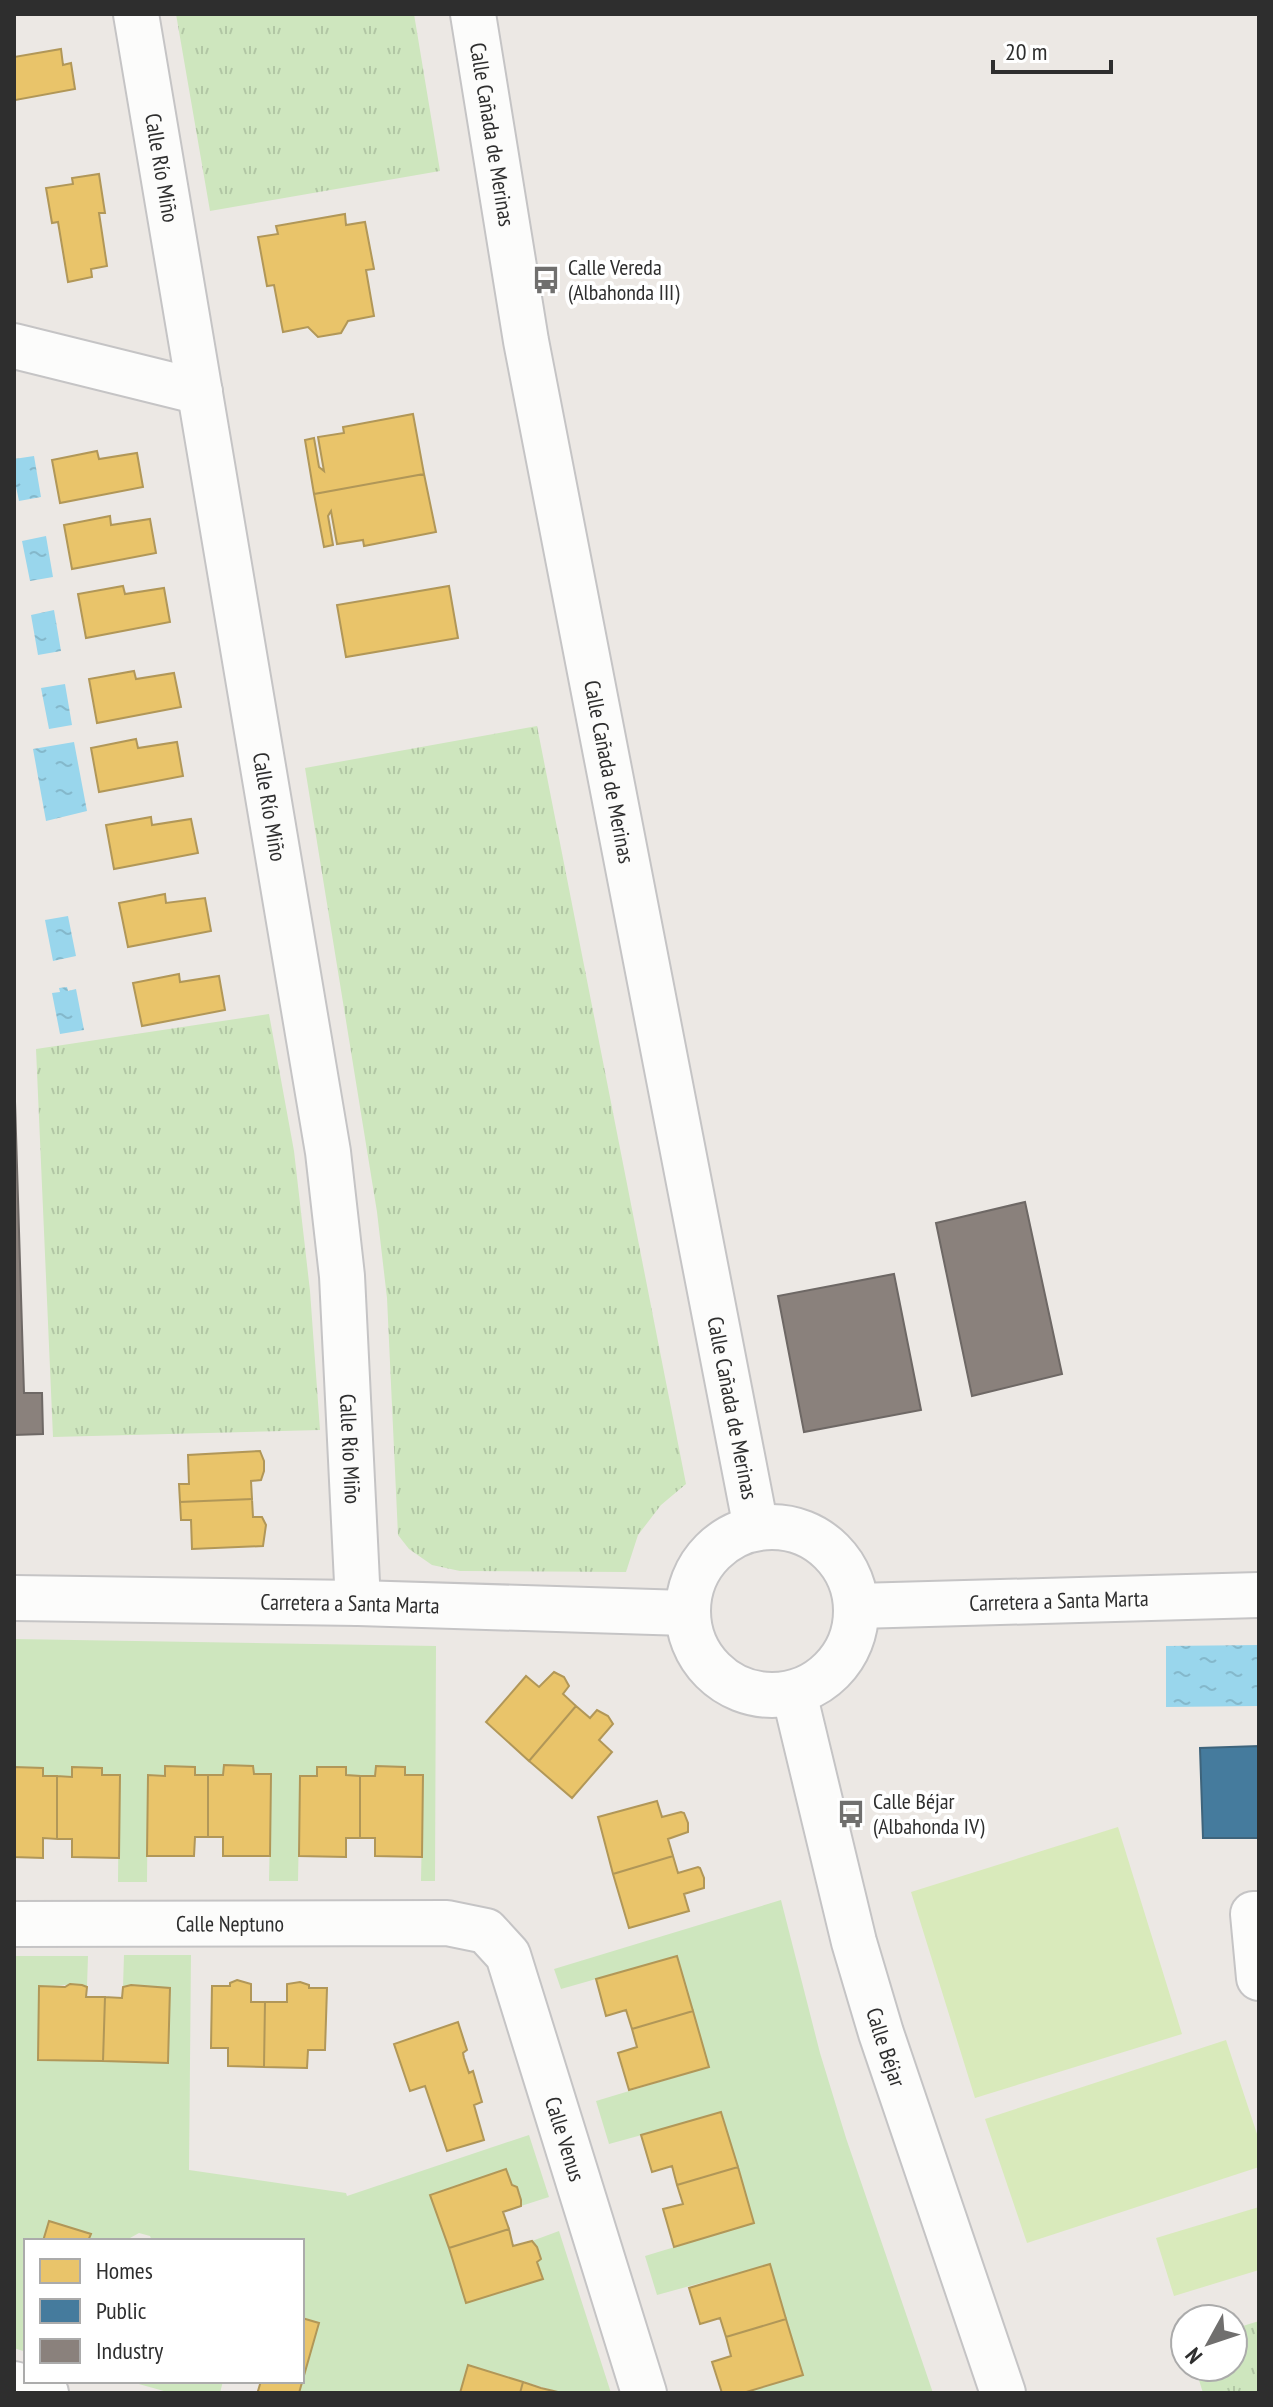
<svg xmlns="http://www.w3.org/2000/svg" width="1273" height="2407" font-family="'PT Sans Narrow',sans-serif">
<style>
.grass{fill:url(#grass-tufts)}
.garden{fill:#cee6be}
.pitch{fill:#d9eabb}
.water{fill:url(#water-ripples)}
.homes{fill:#e9c46a;stroke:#b19758;stroke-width:2}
.public{fill:#457b9d;stroke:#3e647c;stroke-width:2}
.industry{fill:#8a817c;stroke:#6e6865;stroke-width:2}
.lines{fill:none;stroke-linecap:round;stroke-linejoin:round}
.minor-casing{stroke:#c5c4c5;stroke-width:48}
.minor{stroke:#fcfcfb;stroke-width:44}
.labels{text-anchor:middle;stroke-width:8;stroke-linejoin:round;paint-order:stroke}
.street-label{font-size:22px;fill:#2e2e2e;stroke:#fff}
.poi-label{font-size:22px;fill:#2e2e2e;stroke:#fff;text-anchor:start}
</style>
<defs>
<pattern id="grass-tufts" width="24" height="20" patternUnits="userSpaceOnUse" patternTransform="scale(2)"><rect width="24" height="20" fill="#cee6be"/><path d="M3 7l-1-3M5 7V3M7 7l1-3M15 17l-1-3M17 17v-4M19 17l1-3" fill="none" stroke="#b1c6a4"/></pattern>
<pattern id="water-ripples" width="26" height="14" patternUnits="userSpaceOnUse" patternTransform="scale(2)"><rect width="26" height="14" fill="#99d6ec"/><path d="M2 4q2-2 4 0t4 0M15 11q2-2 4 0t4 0" fill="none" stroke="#84b8cb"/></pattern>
</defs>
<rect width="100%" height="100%" fill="#ece8e4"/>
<!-- grass -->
<path class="grass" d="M176,14H414L440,171L210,211Z
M537,726L686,1484L661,1505L638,1535L626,1572L460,1571L432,1565L409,1549L398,1535L387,1298L377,1212L305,768Z
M269,1014L294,1151L310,1291L320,1430L53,1437L36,1049Z
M1259,2321V2393H1203L1195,2367H1233V2329Z"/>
<!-- garden -->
<path class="garden" d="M14,1639L436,1646L435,1881H421L423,1775H405V1767L376,1766L375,1776L346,1775V1767H317V1776H300L298,1881H269L271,1774L195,1775L194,1767L165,1766V1776L148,1775L147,1882H118L119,1776L102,1775V1768L73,1767L72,1777L43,1776V1769L14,1771Z
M781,1900L820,2053L846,2138L933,2393H743L803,2375L770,2264L657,2295L645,2256L754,2223L722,2113L609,2144L596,2101L709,2067L677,1956L561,1989L554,1969Z
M124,1955H191L189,2170L346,2193L347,2196L529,2135L549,2197L521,2206L520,2194L517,2187L489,2175L431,2194L467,2303L542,2279L537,2262L540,2259L537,2246L532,2241L559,2231L611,2393H562L468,2365L460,2393H299L319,2323L302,2318V2241H152L150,2236L139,2233L130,2238L129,2241H88L90,2234L43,2241H26V2352L14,2348V1956H88L87,1987C75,1982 54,1987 39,1987L38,2059L168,2063L170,1988C155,1988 137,1983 123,1987Z
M128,2381L216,2382L223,2381L220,2393H171Z"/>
<!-- pitch -->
<path class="pitch" d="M1118,1827L1182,2034L975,2098L911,1892Z
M1226,2040L1259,2140V2167L1027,2243L985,2119Z
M1259,2207V2270L1174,2296L1156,2238Z"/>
<!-- water -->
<path class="water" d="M34,456L41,497L19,501L14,477V459Z
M46,536L53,577L30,581L22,541Z
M54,610L61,651L38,655L31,615Z
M65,684L72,725L49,729L41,688Z
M74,742L87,811L46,821L33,749Z
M68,916L76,956L53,961L45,920Z
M67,987L68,991L76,989L84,1030L60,1034L52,993L60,992L59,988Z
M1259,1645V1706L1166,1707V1646Z"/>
<!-- homes -->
<path class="homes" d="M61,49L63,65L71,63L75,89L15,100L14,106V57Z
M99,174L105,213H99L107,266L91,269L92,277L68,282L58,222L52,223L46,188L73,184L72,178Z
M345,214L346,225L365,222L374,269L366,270L374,316L348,321L341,333L318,337L308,327L283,332L274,285L267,286L258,237L278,234L276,226Z
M413,414L424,474L314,494L305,440L314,438L319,467L324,471L318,437L344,433L343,427Z
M97,451L99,459L137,453L143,487L60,503L52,460Z
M424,474L436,532L364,546L363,540L337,544L331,511L328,516L333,545L324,547L314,494Z
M110,516L111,525L150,519L156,553L72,569L64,525Z
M123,586L125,594L164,588L170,622L86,638L78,594Z
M449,586L458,638L346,657L337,605Z
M134,671L136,679L174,673L181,707L97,723L89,679Z
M136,739L138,748L177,742L183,776L99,792L91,748Z
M151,817L152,825L191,819L198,853L114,869L106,825Z
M165,894L166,903L205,898L211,931L128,947L119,903Z
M179,974L180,982L219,976L225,1010L142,1026L133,983Z
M260,1451L264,1461V1471L261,1480L251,1481L252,1499L180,1502L179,1484H189L188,1455Z
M252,1499L253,1517H262L266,1525L263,1546L192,1549L191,1520H181L180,1502Z
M554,1672L564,1677L569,1686L563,1694L576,1706L529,1761L486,1722L526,1676L539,1687Z
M576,1706L590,1718L597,1710L608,1716L613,1724L599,1740L612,1752L572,1798L529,1761Z
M224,1765L253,1766L254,1774H271L270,1856H223V1837H208V1775H223Z
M165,1766L195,1767V1775H208V1837H195L194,1856H147L148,1775L165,1776Z
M376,1766L405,1767V1775H423L422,1857L375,1856V1838H360V1776H375Z
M14,1767L43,1768V1776H57V1839L43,1838V1858L14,1857Z
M72,1767L102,1768V1775H120L119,1858L72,1857V1839H57V1776L72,1777Z
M317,1767H346V1775L360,1776V1838H346V1857L299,1856L300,1776H317Z
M657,1801L662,1817L681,1812L684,1813L688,1823V1832L668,1839L673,1856L613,1874L598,1817Z
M673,1856L678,1873L698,1867L700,1868L704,1878V1888L684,1894L689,1911L629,1928L613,1874Z
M677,1956L693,2011L632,2029L626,2010L606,2016L596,1979Z
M237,1980L251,1984V2002H265L264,2067L228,2066V2048H211L212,1986H230V1983Z
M300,1982L309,1985V1988H327L325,2050H308L307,2068L264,2067L265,2002H287V1984Z
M70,1984L82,1985L87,1987L86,1997H105L103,2061L38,2060L39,1986L65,1987Z
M131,1985L170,1988L168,2063L103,2061L105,1997L122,1998L123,1987Z
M693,2011L709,2067L629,2090L618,2053L637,2047L632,2029Z
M458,2022L467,2050L463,2053L464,2058L469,2073L473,2071L482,2102L474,2105L484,2140L447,2151L425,2086L410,2091L394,2044Z
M721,2112L738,2167L677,2185L672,2166L652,2172L641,2135Z
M738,2167L754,2223L674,2247L663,2209L683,2204L677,2185Z
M506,2169L512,2185L517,2187L521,2200V2206L503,2212L509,2229L449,2248L430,2195Z
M49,2221L91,2234L88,2241H43Z
M509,2229L513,2246L532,2241L537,2247L541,2259L537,2262L543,2279L466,2303L449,2248Z
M770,2264L786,2319L726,2337L720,2318L700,2324L689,2288Z
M302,2318L319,2323L299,2393H260L258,2391L261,2381H302Z
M786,2319L803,2375L743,2393H722L712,2362L731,2356L726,2337Z
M468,2365L523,2382L520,2393H460Z
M523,2382L541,2388L562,2393H520Z"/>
<!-- public -->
<path class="public" d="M1259,1746V1838H1203L1200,1748Z"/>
<!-- industry -->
<path class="industry" d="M14,1069L24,1393H42L43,1434L14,1435Z
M1025,1202L1062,1374L972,1396L936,1223Z
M894,1274L921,1410L804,1432L778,1296Z"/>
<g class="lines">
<defs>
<g id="minor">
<path id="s1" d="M136,14L328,1152L342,1276L358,1603"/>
<path id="s2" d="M473,14L526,341L756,1528"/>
<path d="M14,346L200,392"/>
<circle cx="772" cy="1611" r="84"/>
<path id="s3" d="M14,1598L358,1603L686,1613"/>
<path id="s4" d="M857,1606L1259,1595"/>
<path id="s5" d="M794,1693L854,1942L881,2033L1003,2393"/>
<path d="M1259,1914H1253L1259,1978"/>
<path id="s6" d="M14,1924L447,1923L486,1931L508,1955L644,2393"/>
<path d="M14,2384L46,2393"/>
</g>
</defs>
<!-- minor casing -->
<use href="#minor" class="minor-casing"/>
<!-- minor -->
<use href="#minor" class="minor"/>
</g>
<!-- icons -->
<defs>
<symbol id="bus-bare" viewBox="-9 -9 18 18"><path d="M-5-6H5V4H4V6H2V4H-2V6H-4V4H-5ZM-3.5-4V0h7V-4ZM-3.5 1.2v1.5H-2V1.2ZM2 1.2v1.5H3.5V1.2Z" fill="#706f6e" stroke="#fff" stroke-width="2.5" paint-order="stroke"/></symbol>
</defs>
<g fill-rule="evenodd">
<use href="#bus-bare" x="526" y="260" width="40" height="40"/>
<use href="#bus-bare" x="831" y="1794" width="40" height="40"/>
</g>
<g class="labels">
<!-- street labels -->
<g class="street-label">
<text dy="8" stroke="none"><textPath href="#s2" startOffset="122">Calle Cañada de Merinas</textPath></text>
<text dy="8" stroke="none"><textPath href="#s1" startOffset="156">Calle Río Miño</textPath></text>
<text dy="8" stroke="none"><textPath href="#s2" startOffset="770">Calle Cañada de Merinas</textPath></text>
<text dy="8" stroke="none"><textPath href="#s1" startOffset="804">Calle Río Miño</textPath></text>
<text dy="8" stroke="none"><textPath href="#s2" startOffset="1418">Calle Cañada de Merinas</textPath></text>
<text dy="8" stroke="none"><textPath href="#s1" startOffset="1452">Calle Río Miño</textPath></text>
<text dy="8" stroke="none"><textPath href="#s4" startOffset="202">Carretera a Santa Marta</textPath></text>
<text dy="8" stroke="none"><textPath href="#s3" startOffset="336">Carretera a Santa Marta</textPath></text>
<text dy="8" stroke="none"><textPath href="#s6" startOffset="216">Calle Neptuno</textPath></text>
<text dy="8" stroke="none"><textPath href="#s5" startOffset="366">Calle Béjar</textPath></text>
<text dy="8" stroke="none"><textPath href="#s6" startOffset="698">Calle Venus</textPath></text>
</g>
<!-- poi labels -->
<g class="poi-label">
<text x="568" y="275">Calle Vereda<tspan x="568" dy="25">(Albahonda III)</tspan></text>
<text x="873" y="1809">Calle Béjar<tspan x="873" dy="25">(Albahonda IV)</tspan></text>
</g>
</g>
<!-- border -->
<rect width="1273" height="2407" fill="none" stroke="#2e2e2e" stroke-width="32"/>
<!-- legend -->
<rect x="24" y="2239" width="280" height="144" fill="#ffffff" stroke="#ababab" stroke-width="2"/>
<rect x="40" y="2259" width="40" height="24" fill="#e9c46a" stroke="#ababab" stroke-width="2"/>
<text x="96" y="2279" font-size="24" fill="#2e2e2e">Homes</text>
<rect x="40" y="2299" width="40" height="24" fill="#457b9d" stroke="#ababab" stroke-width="2"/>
<text x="96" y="2319" font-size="24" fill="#2e2e2e">Public</text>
<rect x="40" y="2339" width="40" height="24" fill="#8a817c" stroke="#ababab" stroke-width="2"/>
<text x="96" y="2359" font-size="24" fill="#2e2e2e">Industry</text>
<!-- north arrow -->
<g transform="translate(1209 2343) rotate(230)"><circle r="38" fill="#ffffff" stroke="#ababab" stroke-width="2"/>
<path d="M0-6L14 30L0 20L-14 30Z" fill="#706f6e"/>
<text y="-12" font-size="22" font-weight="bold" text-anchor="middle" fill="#2e2e2e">N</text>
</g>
<!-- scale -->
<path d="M993 60v12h118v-12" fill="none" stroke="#2e2e2e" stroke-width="4"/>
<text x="1005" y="60" font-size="24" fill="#2e2e2e" stroke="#ffffff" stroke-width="6" paint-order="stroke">20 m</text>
</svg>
